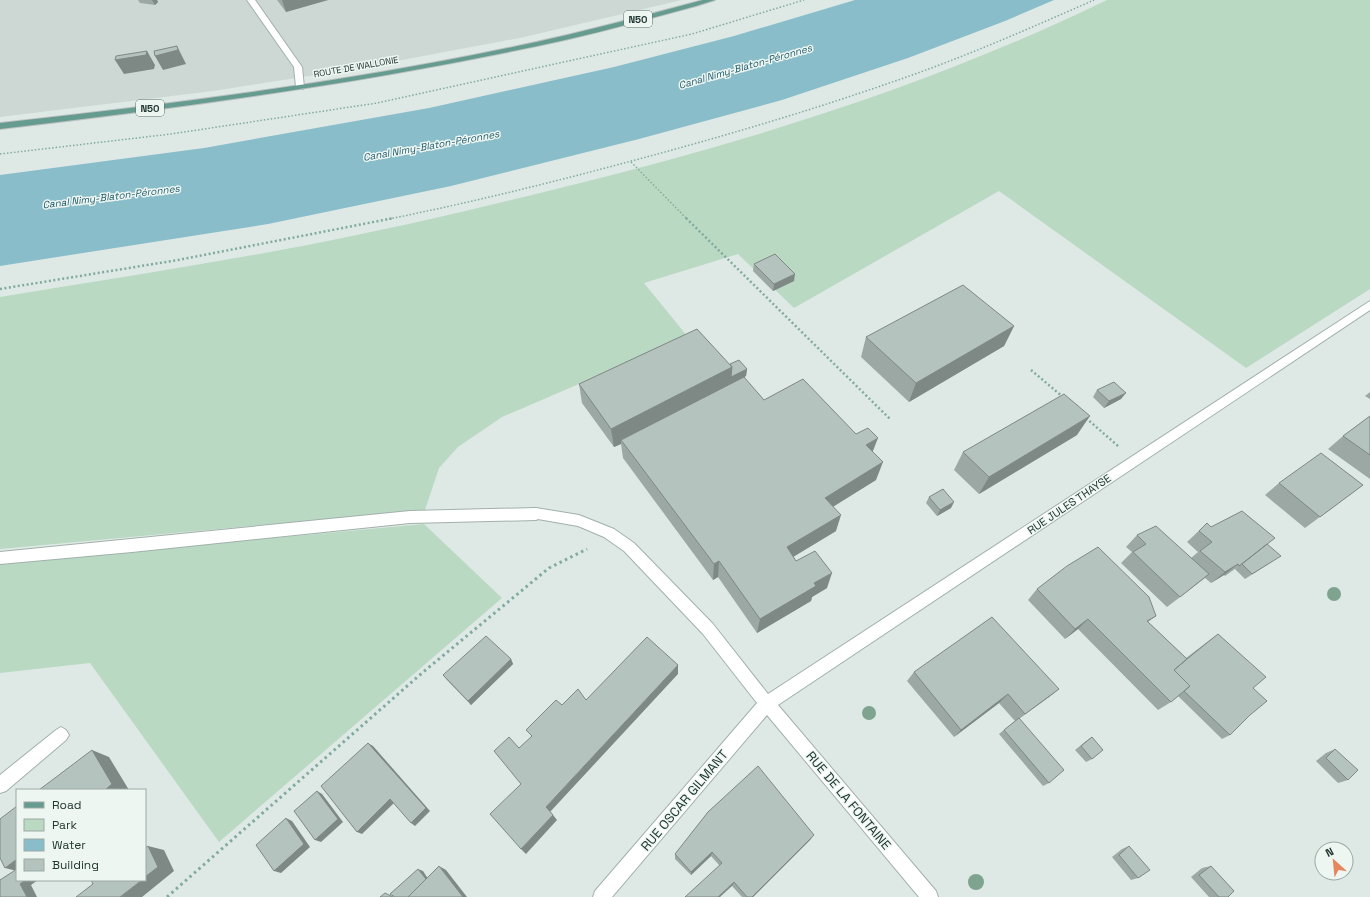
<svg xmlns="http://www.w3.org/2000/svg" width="1370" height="897" font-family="'Space Grotesk',sans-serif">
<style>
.built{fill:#cdd8d4}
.green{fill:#b9d9c3}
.water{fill:#8abdca}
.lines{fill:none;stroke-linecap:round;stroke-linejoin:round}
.service-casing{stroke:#a2b0ac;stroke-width:2}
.minor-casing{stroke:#a2b0ac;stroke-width:2}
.primary-casing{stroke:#bcc3c2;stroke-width:2}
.path-far2{stroke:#81aa9f;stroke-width:1.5;stroke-dasharray:1.5 2;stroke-linecap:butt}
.path-far1{stroke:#81aa9f;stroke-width:2.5;stroke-dasharray:2 2.5;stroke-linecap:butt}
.path{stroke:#81aa9f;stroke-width:3;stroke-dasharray:2.5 3.5;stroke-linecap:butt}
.service{fill:#fff;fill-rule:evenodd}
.minor{fill:#fff;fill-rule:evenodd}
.primary{fill:#669b90;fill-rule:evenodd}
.tree{fill:#7ea38f}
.wall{fill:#9ba8a3}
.shaded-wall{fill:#7e8885}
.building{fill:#b4c3be;stroke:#7e8885}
.labels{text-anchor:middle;stroke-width:3;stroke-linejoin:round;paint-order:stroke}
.far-street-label{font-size:9px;fill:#213732;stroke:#eef6f2}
.shield{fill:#eef6f2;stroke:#5e706c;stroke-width:1}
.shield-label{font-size:10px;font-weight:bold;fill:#213732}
.far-water-label{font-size:10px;font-style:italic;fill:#215d6d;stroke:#eef6f2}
.street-label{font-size:11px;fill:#213732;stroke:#eef6f2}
.near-street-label{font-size:13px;fill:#213732;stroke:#eef6f2}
</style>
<rect width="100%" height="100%" fill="#dee9e5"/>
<!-- built -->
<path class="built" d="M0,0H682L520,38L354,69L213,91L0,117Z"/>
<!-- green -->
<path class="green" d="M1107,0H1370V289L1246,368L999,191L794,308L738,254L644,283L688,337L502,417L458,447L439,468L425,510L0,549V297C105,280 209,264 313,244C395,228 476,209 556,189C745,143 932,85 1107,0Z
M424,524L502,598L219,842L90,663L0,673V563Z"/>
<!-- water -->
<path class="water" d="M855,0H1054L1005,21L908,58L782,100L639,139L451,186L268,224L0,266V175L204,148L429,108L614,67L734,36Z"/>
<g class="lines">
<defs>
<path id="service" d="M536,508L540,510L542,514L540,518L536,520L410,523L132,552L0,564V552L410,511Z"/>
<path id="minor" d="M247,0H255L302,67L304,87L303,89H297L296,87L294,67Z
M1370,301V310L778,705L936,891L938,897H919L767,715L612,897H593L595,891L757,703L703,634L624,551L604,537L578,526L532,518L530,514L532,510L536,508L579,515L614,529L634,543L713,624L768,694Z
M61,727L66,730L69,735L66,740L6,791L0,793V775L56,730Z"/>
<path id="primary" d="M703,0H715L696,6C652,18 609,30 565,40C378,81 190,107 0,129V123C190,102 381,78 567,35C613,24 658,12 703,0Z"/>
</defs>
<!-- service casing -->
<use href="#service" class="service-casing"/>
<!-- minor casing -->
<use href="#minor" class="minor-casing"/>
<!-- primary casing -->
<use href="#primary" class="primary-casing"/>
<!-- path-far2 -->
<path class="path-far2" d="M0,154L171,134L377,103L692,34L804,0
M631,162L687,219
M389,219C468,203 546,184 624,163C722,137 820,108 915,74C976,52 1035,26 1094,0"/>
<!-- path-far1 -->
<path class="path-far1" d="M686,218L890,419
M0,289L178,260L394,218
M1031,370L1063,397
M1086,418L1118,446"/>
<!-- path -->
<path class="path" d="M167,897L422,673L549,568L587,549"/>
<!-- service -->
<use href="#service" class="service"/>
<!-- minor -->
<use href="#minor" class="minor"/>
<!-- primary -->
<use href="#primary" class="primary"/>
</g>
<!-- trees -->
<g class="tree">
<circle cx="1334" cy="594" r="7"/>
<circle cx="869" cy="713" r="7"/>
<circle cx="976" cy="882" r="8"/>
</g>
<!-- wall -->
<path class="wall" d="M138,0H177H157L158,2L155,5L140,3Z
M277,0H328L286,12Z
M754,264L794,281L773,291L753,271Z
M1014,326L1004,346L909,402L861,357L866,337Z
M747,369L746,376L731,384L764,400L873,452L876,480L833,506L836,531L793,557L796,561L827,588L812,597L811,601L757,633L718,577L713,580L623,458L621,444L614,447L582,403L579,384Z
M1097,390L1121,399L1104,408L1093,397Z
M1370,392V399L1365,396Z
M1370,416V479L1328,449L1343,436Z
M1077,435L979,494L954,470L963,452Z
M1279,483L1363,485L1305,528L1265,495Z
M929,497L951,508L937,516L926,503Z
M1207,523L1211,527L1267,544L1273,561L1245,579L1235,569L1246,561L1225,576L1224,575L1211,583L1205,578L1167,607L1121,563L1132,552L1126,547L1137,535L1191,558L1198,552L1187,542Z
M1037,589L1156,616L1148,622L1186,658L1211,639L1218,634L1253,688L1250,715L1230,735L1222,739L1178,696L1171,702L1158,710L1078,629L1065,639L1028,600Z
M511,659L513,664L471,705L447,680L443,675Z
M914,672L1059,689L1049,697L1019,719L1049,783L1043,786L999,734L1015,721L999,703L954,737L907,681Z
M1092,737V759L1086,762L1075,750L1086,741Z
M1335,749L1348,780L1338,783L1316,761L1326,753Z
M814,835L810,840L753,897H742L732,886L719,865L711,856L691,875L675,859V854Z
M1129,846L1138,878L1131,880L1112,857L1122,849Z
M1211,866L1228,897H1209L1191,877L1202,868Z"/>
<!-- shaded-wall -->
<path class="shaded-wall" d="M152,0H157L158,2L155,5Z
M282,0H328L286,12Z
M177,46L186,64L163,70L155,56Z
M147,51L155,65L154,69L124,74L115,60Z
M795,274L794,281L773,291L774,284Z
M1014,326L1004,346L909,402L916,383Z
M732,367L747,369L746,376L731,384L730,386L621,440V444L614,447L611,429Z
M1126,393L1121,399L1104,408L1109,401Z
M1090,416L1077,435L979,494L989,477Z
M878,438L871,456L866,445Z
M883,462L876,480L820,515L825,498Z
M954,502L951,508L937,516L940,510Z
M841,515L836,531L783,563L787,547Z
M719,561L718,577L713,580L714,564Z
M1238,564L1224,575L1211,583L1225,572Z
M832,573L827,588L812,597L811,601L757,633L760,619L814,583Z
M1088,619L1078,629L1065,639L1075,629Z
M511,659L513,664L471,705L468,701Z
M678,665V674L550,812L546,807Z
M1059,689L1049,697L1015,721L1025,714Z
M1008,694L999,703L954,737L961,730Z
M368,743L373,746L430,811L415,826L411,823Z
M92,750L109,757L129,790H105Z
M317,791L322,794L343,822L321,842L315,840Z
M390,799L395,802L362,834L357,832Z
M553,815L557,820L526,854L521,849Z
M286,818L292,821L310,847L281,873L274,871Z
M814,835L810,840L753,897H752Z
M148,846L164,850L174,871L142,897H120L142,880H145Z
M712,852L711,856L691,875V872Z
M17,859V871L5,868Z
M439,866L446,870L467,897H463Z
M418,869L423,871L432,885L420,897Z
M25,880H38L31,885L37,897H27L20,884Z
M54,880H64L62,881Z
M734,882L732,886L720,897H718Z"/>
<!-- building -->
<path class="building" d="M177,46L178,50L155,56L154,51Z
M147,51L146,55L115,60L116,56Z
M775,254L795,274L774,284L754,264Z
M963,285L1014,326L916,383L866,337Z
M697,329L732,367L611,429L579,384Z
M739,360L747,369L731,377L732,367L730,364Z
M744,377L764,400L803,379L856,434L868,428L878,438L866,445L883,462L825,498L841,515L787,547L796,561L815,551L832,573L814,583L816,586L760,619L719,561L714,564L621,440Z
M1114,382L1126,393L1109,401L1097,390Z
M1064,394L1090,416L989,477L963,452Z
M1370,416V455L1343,436Z
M1321,453L1363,485L1320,517L1279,483Z
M943,489L954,502L940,510L929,497Z
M1242,511L1275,538L1239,566L1238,564L1225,572L1200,551L1212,542L1199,531L1207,523L1211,527Z
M1156,526L1209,574L1180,597L1133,552L1146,544L1137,535Z
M1267,544L1281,556L1252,574L1242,564Z
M1098,547L1149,597L1156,616L1147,621L1187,659L1174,670L1190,686L1171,702L1088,619L1075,629L1037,589L1067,566Z
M992,617L1059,689L1025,714L1008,694L961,730L914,672Z
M1218,634L1266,677L1253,688L1267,701L1250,715L1230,735L1184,691L1190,686L1174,670L1187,659Z
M486,636L511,659L468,701L443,675Z
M647,637L678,665L546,807L553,815L521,849L490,814L521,784L494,751L509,737L519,748L532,736L526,730L556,700L562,705L578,689L586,700Z
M1019,718L1064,770L1049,783L1004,730Z
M1092,737L1103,750L1092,759L1081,746Z
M368,743L426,808L411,823L390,799L357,832L321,786Z
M1335,749L1358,770L1348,780L1326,758Z
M92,750L112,784L105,790H39Z
M758,766L814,835L752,897H747L734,882L718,897H685L722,863L712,852L691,872L675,854L708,812Z
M317,791L338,819L315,840L294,811Z
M17,806V859L5,868L0,858V819Z
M286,818L304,844L274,871L256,845Z
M148,846L158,867L145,877V848Z
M1129,846L1150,870L1138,878L1119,855Z
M439,866L463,897H408Z
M1211,866L1234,891L1228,897H1219L1199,875Z
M17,869V880H25L20,884L27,897H0V880Z
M418,869L426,879L408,897H395L390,894Z
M91,880H142L120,897H76L93,884Z
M385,893L393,897H380Z"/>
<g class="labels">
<!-- far-street labels -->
<g class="far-street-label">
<text transform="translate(356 67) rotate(-10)" y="3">ROUTE DE WALLONIE</text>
</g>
<!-- shield labels -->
<g class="shield">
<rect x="624" y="11" width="28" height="16" rx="3"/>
<rect x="136" y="100" width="28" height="16" rx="3"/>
</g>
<g class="shield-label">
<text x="638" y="23">N50</text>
<text x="150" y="112">N50</text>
</g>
<!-- far-water labels -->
<g class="far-water-label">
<text transform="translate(745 66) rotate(-16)" y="4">Canal Nimy-Blaton-Péronnes</text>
<text transform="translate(431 145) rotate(-10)" y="4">Canal Nimy-Blaton-Péronnes</text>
<text transform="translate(111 196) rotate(-7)" y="4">Canal Nimy-Blaton-Péronnes</text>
</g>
<!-- street labels -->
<g class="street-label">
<text transform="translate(1069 504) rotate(-34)" y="4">RUE JULES THAYSE</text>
</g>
<!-- near-street labels -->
<g class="near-street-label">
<text transform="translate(684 800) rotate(-50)" y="5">RUE OSCAR GILMANT</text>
<text transform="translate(849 800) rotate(50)" y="5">RUE DE LA FONTAINE</text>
</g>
</g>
<!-- legend -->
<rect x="16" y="789" width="130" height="92" fill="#eef6f2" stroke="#9caaa5"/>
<rect x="24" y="802" width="20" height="6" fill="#669b90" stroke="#9caaa5"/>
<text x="52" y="809" font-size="12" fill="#213732">Road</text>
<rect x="24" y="819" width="20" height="12" fill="#b9d9c3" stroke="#9caaa5"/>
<text x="52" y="829" font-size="12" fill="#213732">Park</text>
<rect x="24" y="839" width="20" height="12" fill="#8abdca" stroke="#9caaa5"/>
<text x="52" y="849" font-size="12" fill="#213732">Water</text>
<rect x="24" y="859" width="20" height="12" fill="#b4c3be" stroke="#9caaa5"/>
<text x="52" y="869" font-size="12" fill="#213732">Building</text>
<!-- north arrow -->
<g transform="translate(1334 861) rotate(333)"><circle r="19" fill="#eef6f2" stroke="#9caaa5"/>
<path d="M0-3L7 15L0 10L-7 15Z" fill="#e6865f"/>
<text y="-6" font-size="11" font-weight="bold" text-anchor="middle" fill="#213732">N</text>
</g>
</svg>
